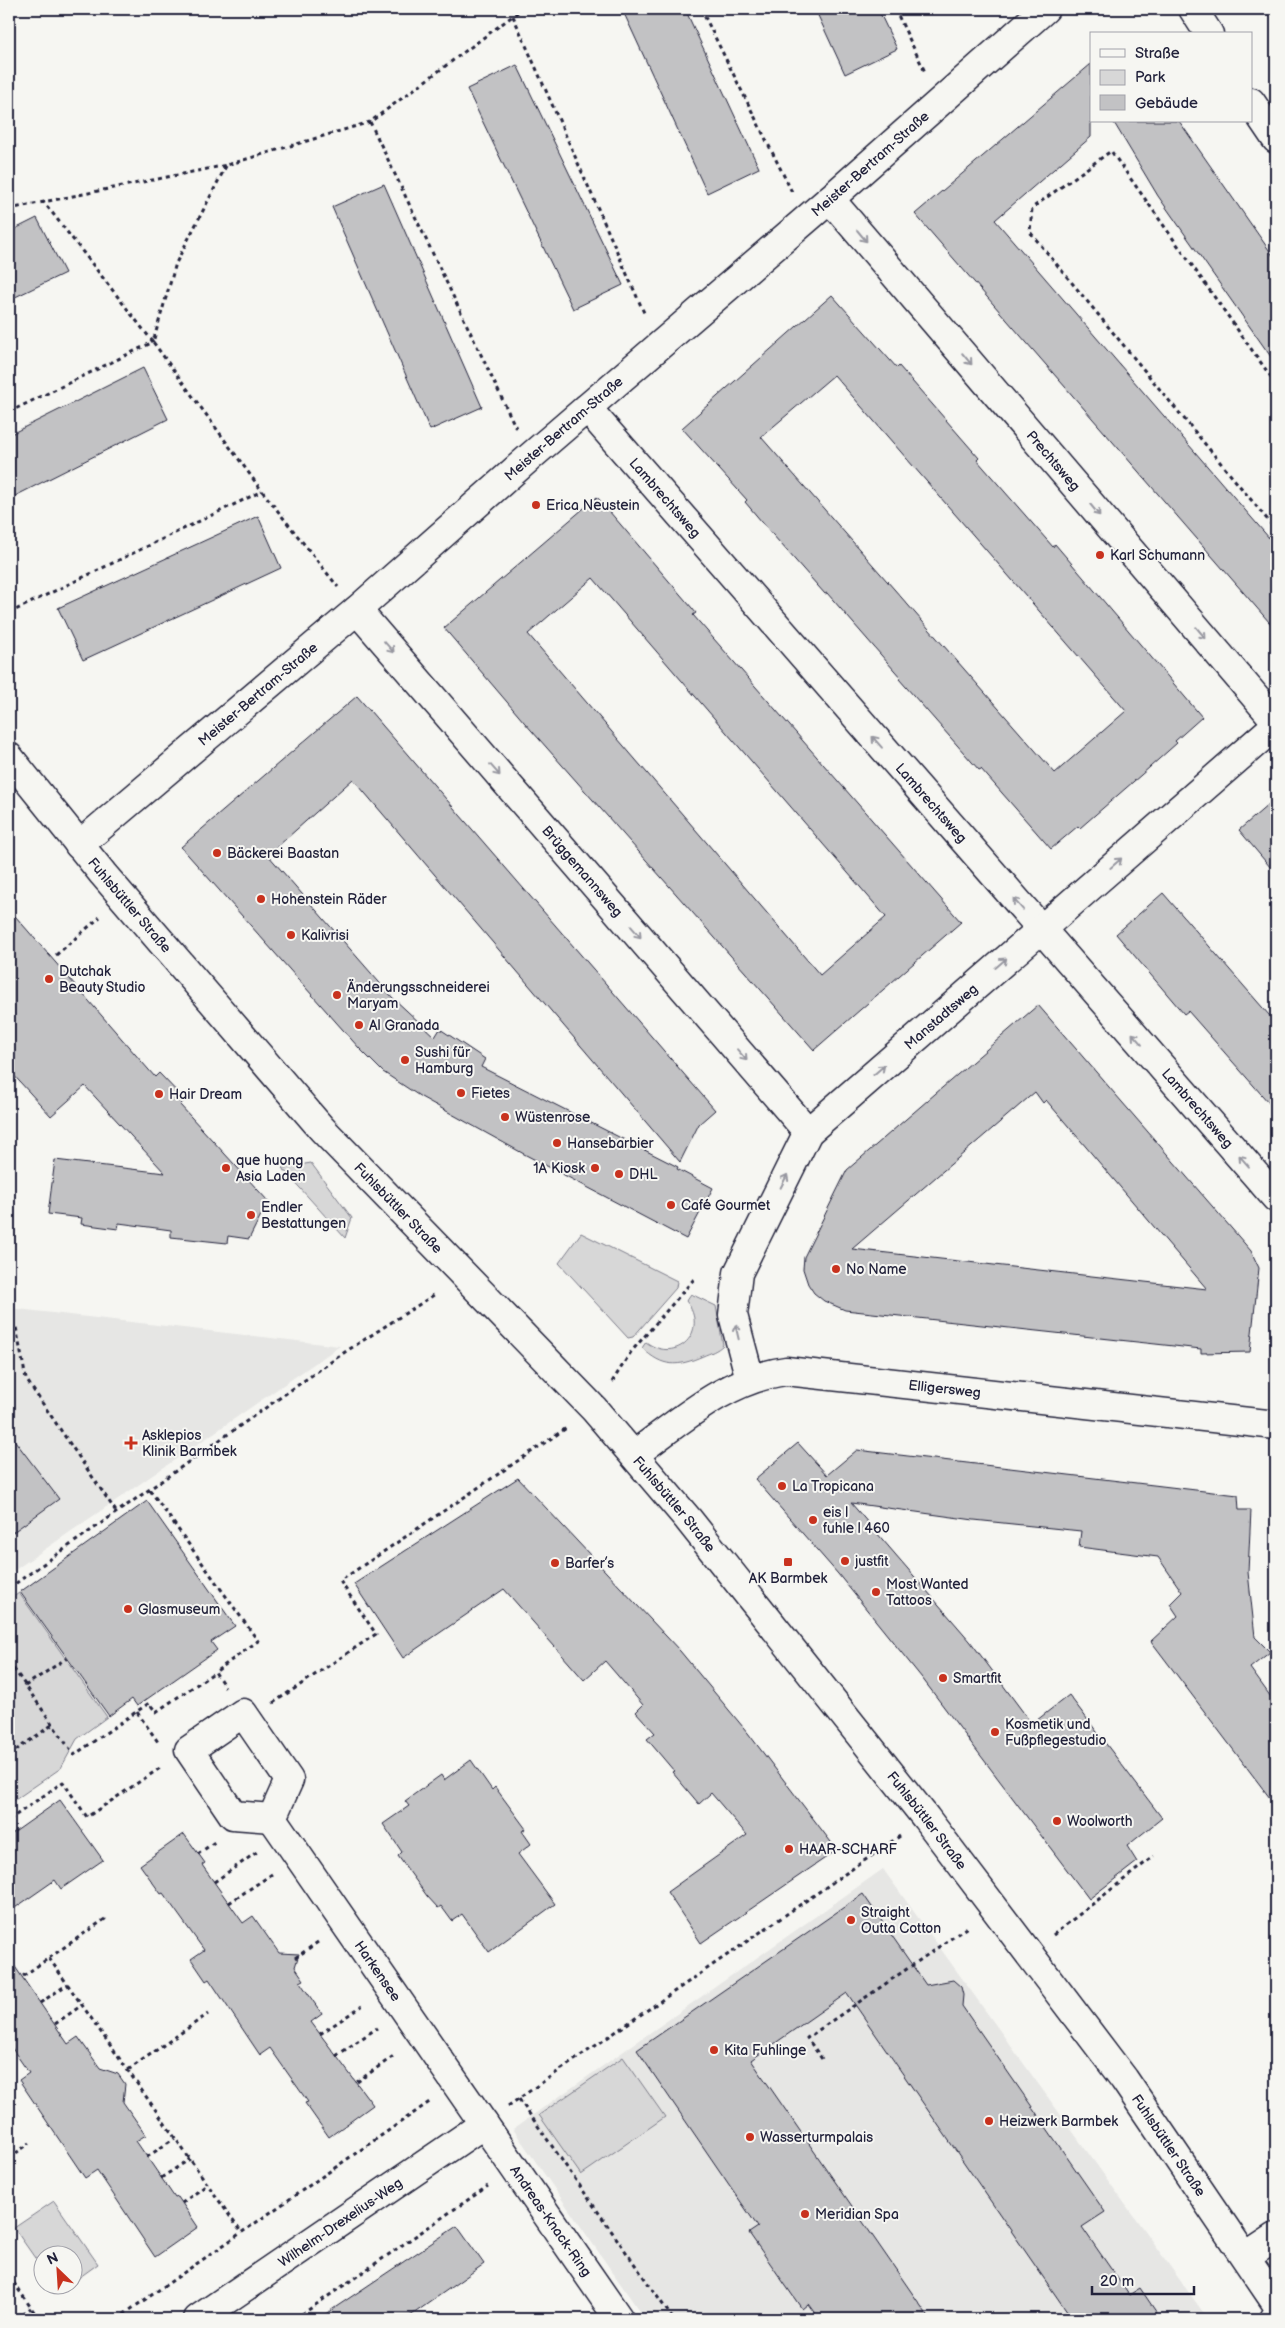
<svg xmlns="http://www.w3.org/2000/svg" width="1285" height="2328" font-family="'Balsamiq Sans',sans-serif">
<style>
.built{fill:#e6e6e4}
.green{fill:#d7d7d7;stroke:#7c7c89}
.building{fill:#c2c2c4;stroke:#22223b;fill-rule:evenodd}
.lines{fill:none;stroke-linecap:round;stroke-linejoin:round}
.minor-casing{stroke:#22223b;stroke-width:31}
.major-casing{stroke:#22223b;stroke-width:31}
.path{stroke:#22223b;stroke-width:3;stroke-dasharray:4 4;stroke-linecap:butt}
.minor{stroke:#f6f6f2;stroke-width:28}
.major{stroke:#f6f6f2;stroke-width:28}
.oneway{stroke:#9797a0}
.poi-dot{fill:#c8321e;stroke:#f6f6f2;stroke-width:2}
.labels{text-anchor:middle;stroke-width:4;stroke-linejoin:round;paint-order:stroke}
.street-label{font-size:14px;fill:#22223b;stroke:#f6f6f2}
.poi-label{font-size:14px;fill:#22223b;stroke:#f6f6f2;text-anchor:start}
</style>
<rect width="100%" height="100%" fill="#f6f6f2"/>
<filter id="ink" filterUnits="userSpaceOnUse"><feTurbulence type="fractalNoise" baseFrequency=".02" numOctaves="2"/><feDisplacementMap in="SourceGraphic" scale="10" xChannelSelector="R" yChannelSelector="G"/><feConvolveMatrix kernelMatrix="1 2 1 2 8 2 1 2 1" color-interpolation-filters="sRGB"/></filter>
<g filter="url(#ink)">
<!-- built -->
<path class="built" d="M9,1308L280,1339L340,1346L9,1574Z
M883,1869L1208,2319H645L513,2129Z"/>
<!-- green -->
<path class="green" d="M311,1163L352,1218L345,1238L282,1168Z
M581,1233L677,1281L676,1288L633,1337L628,1338L559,1263Z
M691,1294L716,1306L723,1345C717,1351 710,1353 703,1356C678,1367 663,1368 642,1348L646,1342C677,1365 710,1331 686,1301Z
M19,1593L107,1717L77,1739L61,1768L9,1804V1600Z
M623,2057L665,2117L581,2175L539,2115Z
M54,2201L98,2264L73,2282L72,2256H42V2268L14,2228Z"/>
<!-- building -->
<path class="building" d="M622,9H685L759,168L707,193Z
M815,9H878L897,49L845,74Z
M1091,64V137L995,220L1276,546V630L915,214Z
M517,65L623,285L573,309L467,89Z
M1113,121H1179L1276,260V364L1158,196Z
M384,184L482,407L430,430L332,207Z
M37,218L65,273L9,300V232Z
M832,295L897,368L899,366L979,458L977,460L1053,547L1055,544L1202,717L1175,741L1177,743L1141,775L1080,828L1078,826L1051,849L981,769L979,770L899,679L901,678L827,593L825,594L773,535L745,502L747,500L682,428ZM834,375L1126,711L1055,773L761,437Z
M143,368L168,419L9,499V435Z
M597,497L692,608L696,613L693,615L961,922L814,1050L524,722L444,628ZM593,578L886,917L820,975L528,634Z
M258,516L281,568L83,660L58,608Z
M357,696L715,1110L699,1124L680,1162L353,779L268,855L392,997L435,1037L440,1029L485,1059L481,1067L678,1167L677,1169L713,1188L686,1239L524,1154L421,1097L383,1072L359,1048L181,847Z
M1276,798V874L1239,830Z
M1163,893L1276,1023V1111L1188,1011L1184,1014L1116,934Z
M9,909L155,1077L159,1073L185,1100L180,1105L268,1201L249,1239L228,1236L227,1243L171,1237V1230L119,1223L118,1229L81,1224L82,1218L48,1214L55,1160L165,1173L85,1086L51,1116L9,1070Z
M1038,1005L1251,1251L1259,1268L1250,1352L1201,1353V1349L845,1310L824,1301L814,1293L808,1284L803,1269L804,1257L847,1170ZM1035,1092L1043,1103L1046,1100L1207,1289L852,1249Z
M9,1433L59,1499L9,1535Z
M798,1443L827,1475L857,1450L1238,1495L1239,1510H1251L1248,1572L1255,1637L1270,1652L1250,1668L1276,1704V1806L1151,1641L1178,1616L1170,1604L1182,1592L1158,1557L1079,1547L1081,1531L974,1520L851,1503L970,1641L1032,1724L1069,1695L1162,1818L1127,1846L1137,1862L1089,1899L922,1678L838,1574L755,1479Z
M518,1478L680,1651L748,1733L837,1850L701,1943L667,1892L747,1835L711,1793L699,1804L672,1772L674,1771L647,1739L655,1733L636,1712L643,1705L605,1661L584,1680L504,1589L403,1658L354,1584Z
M147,1501L235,1626L211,1642L217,1650L137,1706L132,1699L109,1716L20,1592Z
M471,1760L492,1790L495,1787L526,1829L522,1831L531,1844L518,1854L555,1904L489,1952L462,1914L452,1921L441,1906L438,1908L427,1896L398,1856L402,1852L383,1824L409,1806L405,1801L441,1775L444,1780Z
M60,1800L103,1860L61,1889L55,1880L9,1912V1836Z
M184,1834L205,1863L202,1865L243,1923L253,1916L279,1953L299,1954L295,1967L304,1980L300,1982L322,2014L311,2022L373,2105L329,2137L305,2103L308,2102L270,2048L260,2055L209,1979L206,1981L191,1959L204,1950L163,1893L161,1894L140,1865Z
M863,1894L926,1985L953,1980L961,1987L963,1995L962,2006L1105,2212L1082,2227L1129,2295L1140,2288L1161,2319H1072L847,1993L751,2060L930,2319H819L808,2304L802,2309L749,2233L758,2227L637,2050Z
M9,1958L68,2044L78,2037L100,2068L118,2074L125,2084L123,2102L146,2135L136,2141L175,2198L178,2197L198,2227L155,2257L97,2170L85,2178L19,2080L29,2073L9,2044Z
M457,2226L484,2264L406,2319H318Z"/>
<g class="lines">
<defs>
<g id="minor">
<path d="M1193,9L1209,34"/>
<path d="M1251,102L1276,139"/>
<path id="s1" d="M830,199L1276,721"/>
<path id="s2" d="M587,408L1276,1198"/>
<path id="s3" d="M357,610L808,1132"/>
<path id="s4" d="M79,845L357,610L530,457L830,199L1045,9"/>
<path id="s5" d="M750,1379L733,1315L738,1273L808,1132L1276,725"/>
<path id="s6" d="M635,1454C682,1420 726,1379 786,1371L1276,1425"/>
<path d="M243,1713L289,1780L272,1818L233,1815L189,1750Z"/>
<path id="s7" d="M272,1818L619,2319"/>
<path d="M1246,2257L1276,2237"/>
<path id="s8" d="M198,2319L484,2124"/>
<path d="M1274,2319L1276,2318"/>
</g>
<g id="major">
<path id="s9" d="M9,757L103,874L322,1129L594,1409L688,1519L926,1818L1124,2079L1276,2303"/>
</g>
</defs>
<!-- minor casing -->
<use href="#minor" class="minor-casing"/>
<!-- major casing -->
<use href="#major" class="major-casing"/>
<!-- path -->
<path class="path" d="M701,9L792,192
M895,9L926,74
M513,16L645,315
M370,122L516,428
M226,166L176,263L153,342L262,491L338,587
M9,209L227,165L370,122L522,9
M1276,384L1111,151L1032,208L1030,232L1276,530
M9,412L153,342L43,201
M9,613L262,491
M56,955L100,917
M9,1329L16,1327L26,1379L117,1513
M612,1382L631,1352L694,1279
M150,1490L258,1641L215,1672
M9,1588L345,1352L437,1293
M9,1662L74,1755L149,1703L156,1712L215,1672L225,1687
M25,1686L67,1658
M273,1703L376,1634L340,1581L568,1427
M137,1712L158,1742
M9,1755L52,1725
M9,1820L63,1782L87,1817L163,1766
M198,1854L216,1841
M214,1882L257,1852
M229,1903L272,1874
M1053,1935L1154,1856
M49,1958L241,2232
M295,1958L318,1942
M23,1976L105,1919L104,1916
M40,2003L68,1984
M55,2024L82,2005
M320,2034L362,2006
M336,2056L377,2028
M822,2059L807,2038L969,1926
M128,2070L208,2014
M357,2082L395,2055
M519,2099L673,2319
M508,2106L900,1836
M147,2157L175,2138
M9,2158L30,2143
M161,2178L190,2159
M182,2203L208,2184
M9,2276L39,2319
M16,2319L31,2308
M117,2319L431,2101
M295,2319L488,2186"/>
<!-- minor -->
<use href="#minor" class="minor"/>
<!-- major -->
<use href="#major" class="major"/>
</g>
<!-- one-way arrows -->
<defs><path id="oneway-shaft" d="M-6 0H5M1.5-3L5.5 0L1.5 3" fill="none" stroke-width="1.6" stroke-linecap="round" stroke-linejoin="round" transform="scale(1.25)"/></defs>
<g class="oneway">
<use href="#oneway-shaft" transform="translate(862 236) rotate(50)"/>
<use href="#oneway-shaft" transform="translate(967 359) rotate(50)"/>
<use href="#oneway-shaft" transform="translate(1095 510) rotate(50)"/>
<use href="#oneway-shaft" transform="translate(1201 633) rotate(50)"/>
<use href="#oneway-shaft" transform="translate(389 647) rotate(49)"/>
<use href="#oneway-shaft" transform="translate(877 742) rotate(-131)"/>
<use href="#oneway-shaft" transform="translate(495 770) rotate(49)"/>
<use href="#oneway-shaft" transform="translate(1116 863) rotate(-41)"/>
<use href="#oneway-shaft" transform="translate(1018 904) rotate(-131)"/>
<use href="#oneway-shaft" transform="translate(636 932) rotate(49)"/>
<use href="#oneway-shaft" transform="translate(1001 963) rotate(-41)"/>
<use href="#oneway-shaft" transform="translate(1137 1039) rotate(-131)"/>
<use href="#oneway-shaft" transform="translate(742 1055) rotate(49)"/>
<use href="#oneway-shaft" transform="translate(879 1070) rotate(-41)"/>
<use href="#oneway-shaft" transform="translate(1244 1161) rotate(-131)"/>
<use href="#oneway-shaft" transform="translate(784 1181) rotate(-63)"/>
<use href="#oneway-shaft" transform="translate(737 1332) rotate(-103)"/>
</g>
</g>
<!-- markers -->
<g class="poi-dot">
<circle cx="536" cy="505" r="5"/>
<circle cx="1100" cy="555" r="5"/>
<circle cx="217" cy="853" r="5"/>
<circle cx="261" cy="899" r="5"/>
<circle cx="291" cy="935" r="5"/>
<circle cx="49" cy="979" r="5"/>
<circle cx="337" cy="995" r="5"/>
<circle cx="359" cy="1025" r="5"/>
<circle cx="405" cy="1060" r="5"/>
<circle cx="461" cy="1093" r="5"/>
<circle cx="159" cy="1094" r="5"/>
<circle cx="505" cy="1117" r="5"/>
<circle cx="557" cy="1143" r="5"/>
<circle cx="226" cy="1168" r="5"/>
<circle cx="595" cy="1168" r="5"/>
<circle cx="619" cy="1174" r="5"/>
<circle cx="671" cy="1205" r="5"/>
<circle cx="251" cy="1215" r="5"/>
<circle cx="836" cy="1269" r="5"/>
<path d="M128.5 1435.5h5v5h5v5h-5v5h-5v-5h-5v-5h5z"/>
<circle cx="782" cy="1486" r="5"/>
<circle cx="813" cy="1520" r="5"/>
<circle cx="845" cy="1561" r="5"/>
<rect x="783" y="1557" width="10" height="10" rx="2.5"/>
<circle cx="555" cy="1563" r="5"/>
<circle cx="876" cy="1592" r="5"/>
<circle cx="128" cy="1609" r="5"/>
<circle cx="943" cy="1678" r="5"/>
<circle cx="995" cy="1732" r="5"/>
<circle cx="1057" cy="1821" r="5"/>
<circle cx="789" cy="1849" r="5"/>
<circle cx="851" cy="1920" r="5"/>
<circle cx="714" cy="2050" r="5"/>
<circle cx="989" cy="2121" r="5"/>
<circle cx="750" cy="2137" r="5"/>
<circle cx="805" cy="2214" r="5"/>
</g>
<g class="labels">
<!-- street labels -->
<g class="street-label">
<text dy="5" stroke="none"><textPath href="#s4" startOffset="1044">Meister-Bertram-Straße</textPath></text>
<text dy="5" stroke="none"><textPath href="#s4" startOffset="639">Meister-Bertram-Straße</textPath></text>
<text dy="5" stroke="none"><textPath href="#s1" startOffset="344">Prechtsweg</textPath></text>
<text dy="5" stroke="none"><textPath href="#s2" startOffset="119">Lambrechtsweg</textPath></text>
<text dy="5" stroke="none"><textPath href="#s4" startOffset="234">Meister-Bertram-Straße</textPath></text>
<text dy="5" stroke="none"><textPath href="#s2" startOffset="524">Lambrechtsweg</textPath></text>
<text dy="5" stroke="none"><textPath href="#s3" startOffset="345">Brüggemannsweg</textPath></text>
<text dy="5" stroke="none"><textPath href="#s9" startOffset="191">Fuhlsbüttler Straße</textPath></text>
<text dy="5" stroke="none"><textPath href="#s5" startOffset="442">Manstadtsweg</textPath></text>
<text dy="5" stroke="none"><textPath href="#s2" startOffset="929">Lambrechtsweg</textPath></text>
<text dy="5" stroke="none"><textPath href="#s9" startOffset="596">Fuhlsbüttler Straße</textPath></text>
<text dy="5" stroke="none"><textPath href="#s6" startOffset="334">Elligersweg</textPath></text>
<text dy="5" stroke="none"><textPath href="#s9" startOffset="1001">Fuhlsbüttler Straße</textPath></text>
<text dy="5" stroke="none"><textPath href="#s9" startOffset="1406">Fuhlsbüttler Straße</textPath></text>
<text dy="5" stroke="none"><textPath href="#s7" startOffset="186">Harkensee</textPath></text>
<text dy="5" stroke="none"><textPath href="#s9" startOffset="1811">Fuhlsbüttler Straße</textPath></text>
<text dy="5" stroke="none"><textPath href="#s8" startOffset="172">Wilhelm-Drexelius-Weg</textPath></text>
<text dy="5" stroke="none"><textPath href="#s7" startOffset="490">Andreas-Knack-Ring</textPath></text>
</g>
<!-- poi labels -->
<g class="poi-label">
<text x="546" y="510">Erica Neustein</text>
<text x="1110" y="560">Karl Schumann</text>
<text x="227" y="858">Bäckerei Baastan</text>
<text x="271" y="904">Hohenstein Räder</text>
<text x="301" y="940">Kalivrisi</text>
<text x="59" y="976">Dutchak<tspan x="59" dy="16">Beauty Studio</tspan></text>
<text x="347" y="992">Änderungsschneiderei<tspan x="347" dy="16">Maryam</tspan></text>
<text x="369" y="1030">Al Granada</text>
<text x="415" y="1057">Sushi für<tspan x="415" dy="16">Hamburg</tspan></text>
<text x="471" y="1098">Fietes</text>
<text x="169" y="1099">Hair Dream</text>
<text x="515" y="1122">Wüstenrose</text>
<text x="567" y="1148">Hansebarbier</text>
<text x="236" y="1165">que huong<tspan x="236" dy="16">Asia Laden</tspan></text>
<text x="585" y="1173" text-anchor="end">1A Kiosk</text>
<text x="629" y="1179">DHL</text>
<text x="681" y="1210">Café Gourmet</text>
<text x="261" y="1212">Endler<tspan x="261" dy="16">Bestattungen</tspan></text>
<text x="846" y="1274">No Name</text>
<text x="142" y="1440">Asklepios<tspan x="142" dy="16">Klinik Barmbek</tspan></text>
<text x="792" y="1491">La Tropicana</text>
<text x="823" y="1517">eis |<tspan x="823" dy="16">fuhle | 460</tspan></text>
<text x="855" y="1566">justfit</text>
<text x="565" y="1568">Barfer’s</text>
<text x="788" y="1583" text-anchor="middle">AK Barmbek</text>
<text x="886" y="1589">Most Wanted<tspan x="886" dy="16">Tattoos</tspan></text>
<text x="138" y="1614">Glasmuseum</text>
<text x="953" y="1683">Smartfit</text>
<text x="1005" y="1729">Kosmetik und<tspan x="1005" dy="16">Fußpflegestudio</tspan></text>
<text x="1067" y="1826">Woolworth</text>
<text x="799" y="1854">HAAR-SCHARF</text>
<text x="861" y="1917">Straight<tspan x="861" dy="16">Outta Cotton</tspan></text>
<text x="724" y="2055">Kita Fuhlinge</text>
<text x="999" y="2126">Heizwerk Barmbek</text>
<text x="760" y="2142">Wasserturmpalais</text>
<text x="815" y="2219">Meridian Spa</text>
</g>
</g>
<!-- margin -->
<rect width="1285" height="2328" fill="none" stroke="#f6f6f2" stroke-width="30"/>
<rect x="15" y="15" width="1255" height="2298" fill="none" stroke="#22223b" stroke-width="2" filter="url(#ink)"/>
<!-- legend -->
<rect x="1090" y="32" width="162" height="90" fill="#f6f6f2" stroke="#a1a1a9"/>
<rect x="1100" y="49" width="25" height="8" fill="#f6f6f2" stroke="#a1a1a9"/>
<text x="1135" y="58" font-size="15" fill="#22223b">Straße</text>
<rect x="1100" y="70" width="25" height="15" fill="#d7d7d7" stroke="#a1a1a9"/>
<text x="1135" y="82" font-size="15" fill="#22223b">Park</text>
<rect x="1100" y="95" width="25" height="15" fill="#c2c2c4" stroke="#a1a1a9"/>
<text x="1135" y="108" font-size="15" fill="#22223b">Gebäude</text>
<!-- north arrow -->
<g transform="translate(58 2270) rotate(335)"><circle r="24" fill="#f6f6f2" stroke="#a1a1a9"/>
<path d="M0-4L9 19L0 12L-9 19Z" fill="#c8321e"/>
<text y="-8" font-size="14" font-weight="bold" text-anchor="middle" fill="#22223b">N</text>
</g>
<!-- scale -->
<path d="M1092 2286v8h102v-8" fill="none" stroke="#22223b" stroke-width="2.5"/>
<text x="1100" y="2286" font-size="15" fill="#22223b" stroke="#f6f6f2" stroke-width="4" paint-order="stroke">20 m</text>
</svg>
